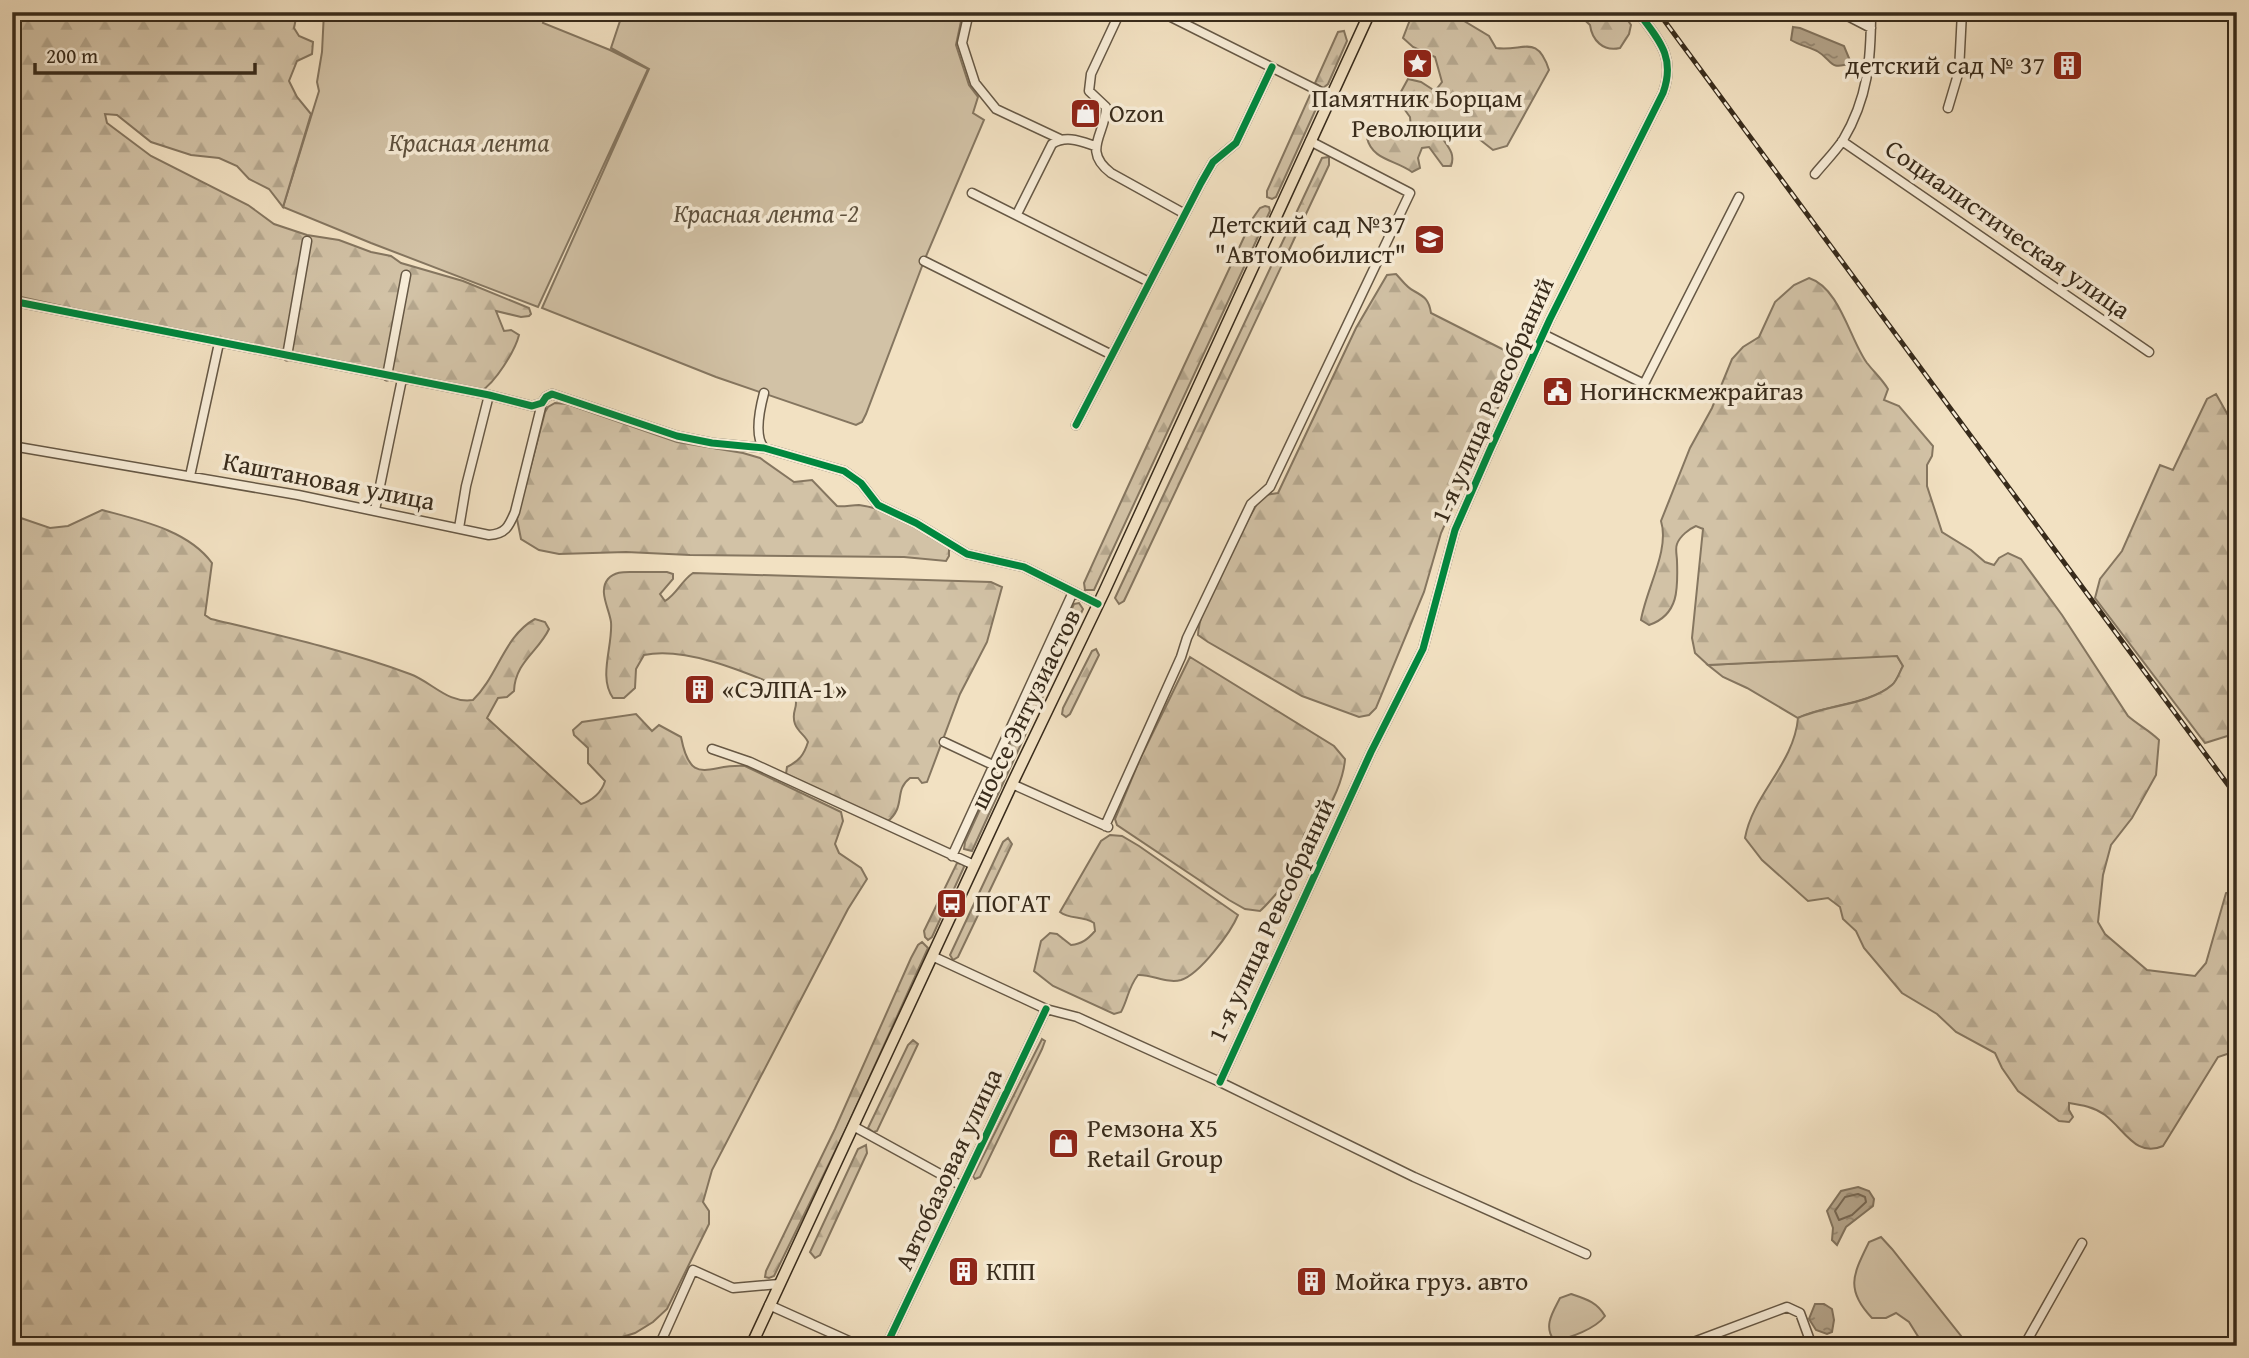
<svg xmlns="http://www.w3.org/2000/svg" width="2249" height="1358" font-family="'Gentium Book Plus',serif">
<style>
.green{fill:#d2c2a6;stroke:#857660;stroke-width:2}
.forest{fill:url(#forest-firs);stroke:#857660;stroke-width:2}
.water{fill:url(#water-ripples);stroke:#82735d;stroke-width:2}
.lines{fill:none;stroke-linecap:round;stroke-linejoin:round}
.shore{stroke:#766752;stroke-width:2}
.minor-casing{stroke:#665845;stroke-width:11}
.major-casing{stroke:#382b1b;stroke-width:13}
.minor{stroke:#f7ecd7;stroke-width:8}
.major{stroke:#f2e1c2;stroke-width:10}
.rail-casing{stroke:#382b1b;stroke-width:5}
.rail{stroke:#f7ecd7;stroke-width:2.5;stroke-dasharray:8;stroke-linecap:butt}
.quiet{stroke:#55ab43;stroke-width:5;stroke-dasharray:10 5;stroke-linecap:butt}
.cycleway-casing{stroke:#f7ecd7;stroke-width:11}
.cycleway{stroke:#00873e;stroke-width:7}
.labels{text-anchor:middle;stroke-width:7;stroke-linejoin:round;paint-order:stroke}
.poi-label{font-size:26px;fill:#382b1b;stroke:#f7ecd7;text-anchor:start}
.park-label{font-size:26px;font-style:italic;fill:#5e513e;stroke:#f7ecd7}
.street-label{font-size:26px;fill:#382b1b;stroke:#f7ecd7}
</style>
<defs>
<pattern id="forest-firs" width="22" height="20" patternUnits="userSpaceOnUse" patternTransform="scale(1.75)"><rect width="22" height="20" fill="#d2c2a6"/><path d="M5 1l3.5 6h-7zM16 11l3.5 6h-7z" fill="#b5a78e"/></pattern>
<pattern id="water-ripples" width="26" height="14" patternUnits="userSpaceOnUse" patternTransform="scale(1.75)"><rect width="26" height="14" fill="#b3a389"/><path d="M2 4q2-2 4 0t4 0M15 11q2-2 4 0t4 0" fill="none" stroke="#93856f"/></pattern>
</defs>
<rect width="100%" height="100%" fill="#f2e1c2"/>
<filter id="stains"><feTurbulence type="fractalNoise" baseFrequency=".00286" numOctaves="4"/><feColorMatrix values="0 0 0 0 .2 0 0 0 0 .09 0 0 0 0 .02 0 0 0 .5 -.17"/></filter>
<radialGradient id="worn" r=".72"><stop offset=".6" stop-color="#630" stop-opacity="0"/><stop offset="1" stop-color="#630" stop-opacity=".3"/></radialGradient>
<!-- green -->
<path class="green" d="M324,12H546L543,23L610,50L648,69L538,307L371,243L283,207L319,91L317,82L322,52Z
M623,12H963L956,45L969,85L978,97L973,113L984,120L924,261L866,414L862,422L856,425L716,377L542,308L649,69L611,48Z
M1885,655L1897,656L1903,666C1900,671 1897,681 1892,685C1870,704 1825,705 1798,718L1747,688L1723,677L1708,665Z
M1881,1237L1892,1249L1969,1346H1924L1909,1322L1896,1313L1886,1318H1872C1844,1289 1854,1273 1869,1242Z
M1571,1294C1586,1299 1597,1302 1605,1316C1596,1328 1570,1339 1554,1340C1543,1326 1553,1312 1560,1298Z"/>
<!-- forest -->
<path class="forest" d="M14,12H304L296,18L294,28L299,36L313,42L312,54L297,61L289,81L297,97L311,114L283,207L269,189L249,179L237,166L219,158L191,155L151,142L117,115L105,114L107,123L151,156L248,205L274,224L307,235L339,240L371,252L391,256L401,263L463,281L529,308L531,314L529,316L521,317L496,311L504,331L511,330L519,335C515,351 495,383 481,391L147,325L12,295Z
M1413,12H1449L1489,36L1496,48C1523,52 1537,33 1549,70L1507,146L1493,150L1460,124L1447,125L1443,139C1450,149 1455,155 1451,166H1443L1429,147L1422,148L1418,158L1420,168L1412,172C1396,160 1372,160 1367,138L1373,129L1381,128L1404,135L1411,128L1410,117L1397,99L1408,79L1421,82L1435,91L1442,82L1435,57L1413,47L1403,38Z
M1576,12H1622L1631,25L1629,34L1620,48C1603,52 1592,40 1590,25Z
M1344,31L1347,41L1328,84L1323,88L1315,83L1338,32Z
M1315,93H1319L1320,100L1276,197L1272,199L1267,197V191L1310,95Z
M1329,157V165L1124,601L1119,604L1115,598L1322,158Z
M1265,206L1269,207L1270,211L1094,590H1085L1084,583C1139,461 1196,340 1253,218L1260,208Z
M1396,274C1401,279 1407,288 1414,291C1425,297 1429,300 1431,313L1512,354L1515,372L1481,443L1471,449L1466,456L1472,464L1441,533L1424,592L1376,708L1369,715L1359,717L1302,696L1208,642L1198,635C1200,599 1240,535 1258,502L1265,495L1278,493L1356,328L1387,275Z
M1809,278C1840,288 1850,340 1867,363C1874,372 1882,379 1888,389L1884,400L1899,406L1933,446L1932,456L1927,465V486L1942,532L1971,550L1985,562L1994,565L1999,558L2008,553L2021,559L2062,615L2128,716C2138,725 2149,730 2159,740L2156,775L2132,818L2111,845L2103,875L2098,922L2105,934L2147,970L2195,976L2206,963L2226,893L2237,891V1054L2230,1053L2218,1057L2163,1146C2136,1158 2125,1130 2105,1115C2094,1107 2082,1105 2069,1103V1110L2073,1117L2069,1122L2059,1121L2018,1091L2002,1068L1995,1053L1956,1032L1937,1014L1902,993L1864,948L1856,931L1843,919L1840,907L1828,898L1808,901L1762,860L1745,838C1753,794 1794,764 1798,718C1826,705 1869,705 1892,685C1897,681 1900,671 1903,666L1897,656L1708,665L1695,653L1692,638L1703,529L1696,526C1689,529 1680,536 1677,544C1675,549 1677,556 1677,561C1678,588 1679,615 1649,625L1641,620C1646,589 1670,550 1661,521L1690,448L1712,408L1732,359L1743,347L1759,337L1775,302L1794,285Z
M2216,394L2237,431V733L2205,743L2095,598L2100,579L2122,551L2160,465L2173,470L2207,399Z
M555,403L567,404L677,442L743,453L760,458L794,482L812,480L837,506C844,507 851,505 859,505C891,509 922,530 949,547V556L946,561L904,557L690,555L626,552L559,554L539,550L521,539L517,519L545,412L548,407Z
M102,510C139,520 188,530 212,563L205,615L211,619C278,635 345,650 410,674C432,682 448,704 473,700C498,676 504,636 535,619L545,622L549,629C539,651 515,662 514,691L507,697L498,698L487,718L581,804C592,801 602,792 605,781L588,763V748L574,735L573,730L582,722L636,714L652,731L659,725L681,737C691,789 709,763 745,766L841,812L843,821L835,844L839,853L861,868L867,879L848,909L712,1170L703,1202L709,1211V1224L667,1309L653,1322L635,1333L594,1346H12V515L50,528L68,526Z
M634,572H667L673,574V579L660,594L665,601C677,594 681,581 693,573L991,582L1002,587L987,642L960,694L927,782L922,783L918,778H910C893,791 907,806 887,822L786,774L787,767C799,761 804,755 808,742C805,735 798,732 795,724C789,707 806,705 786,689C747,673 686,646 644,655L636,669L635,688L624,698H613C598,677 613,646 611,622C609,608 598,591 608,579C615,571 625,572 634,572Z
M1079,603L1083,609L972,851L964,849L965,842L1074,604Z
M1096,649L1099,655L1070,714L1066,717L1062,714L1063,708L1092,651Z
M1190,657L1334,746L1345,759C1344,776 1332,808 1319,820C1314,825 1308,827 1304,835C1299,849 1305,866 1297,878C1292,885 1284,886 1279,891C1272,898 1267,905 1260,911L1245,909L1229,900L1117,825L1115,819L1140,759Z
M1110,835L1122,836L1139,846L1238,915C1231,932 1200,974 1181,980C1167,984 1152,974 1138,975C1128,988 1128,999 1121,1012L1114,1014L1053,986L1034,971L1041,941L1050,933L1057,934L1071,945C1082,944 1088,939 1095,931L1094,923C1082,915 1070,920 1060,912L1101,841Z
M1008,838L1012,844L958,957L953,960L950,955L1003,842Z
M957,863L963,864L964,867L932,937L928,940L925,937L924,931Z
M922,942L928,948L847,1127L774,1276L769,1278L765,1277L766,1271L835,1129L911,958L918,945Z
M1042,1039L1045,1041L1042,1049L980,1177L975,1179L973,1176Z
M913,1040L918,1044L877,1131L873,1132L868,1128L908,1045Z
M866,1145L867,1153L820,1255L815,1258L810,1252L858,1149Z"/>
<!-- water -->
<path class="water" d="M1793,27L1800,28L1844,46L1851,63C1828,71 1833,60 1817,51C1809,47 1799,45 1791,40Z
M1858,1187L1869,1191L1874,1199L1873,1206L1846,1227L1837,1245L1832,1240L1833,1228L1827,1211L1841,1191Z
M1815,1304H1824L1832,1309L1834,1320L1832,1332L1827,1334L1816,1330L1809,1319Z"/>
<g class="lines">
<!-- shore -->
<path class="shore" d="M1858,1194L1865,1197L1866,1202L1852,1215L1839,1220L1835,1211L1845,1197Z"/>
<defs>
<path id="minor" d="M969,12L962,43L975,83L996,109L1060,139
M1120,12L1091,74L1089,91L1106,107C1106,134 1081,150 1111,173L1185,214
M1161,12L1331,97
M1840,12L1871,28
M1948,108L1959,71L1962,12
M1842,141L2149,352
M1815,174C1824,163 1835,152 1843,140C1868,98 1871,60 1871,12
M972,193L1149,282
M1017,214L1052,144C1066,135 1080,141 1095,146
M924,261L1110,354
M12,301L489,395L532,406L542,403L546,397L552,394L677,436L712,443L764,448L844,471L861,483L878,505L916,523L967,554L1024,567L1098,604
M1543,334L1644,384L1739,197
M287,356L307,241
M387,376L406,275
M764,393C760,408 754,436 764,448
M1076,425L1201,183L1213,162L1236,143L1272,67
M12,446L298,495L489,535C506,534 509,526 515,512L542,403
M190,476L219,343
M375,510L402,379
M459,528L466,486L489,395
M944,742L993,765
M712,749L750,762L974,865
M1012,784L1108,827
M1105,826L1181,657L1187,638L1251,504L1270,487L1410,193L1310,141
M952,856L1073,592
M932,956L1046,1009L1077,1017L1220,1082L1414,1177L1586,1254
M1220,1082L1371,752L1423,649L1455,530L1490,450L1550,319L1663,93C1676,57 1659,40 1638,12
M853,1126L962,1186
M769,1305L860,1346
M659,1346L693,1270L733,1288L779,1284
M886,1346L1046,1009
M1683,1346L1787,1307L1800,1313L1812,1346
M2024,1346L2082,1243"/>
<path id="major" d="M751,1346L1012,784L1104,592L1370,12"/>
</defs>
<!-- minor casing -->
<use href="#minor" class="minor-casing"/>
<!-- major casing -->
<use href="#major" class="major-casing"/>
<!-- minor -->
<use href="#minor" class="minor"/>
<!-- major -->
<use href="#major" class="major"/>
<defs>
<path id="rail" d="M1658,12L2237,797"/>
</defs>
<!-- rail casing -->
<use href="#rail" class="rail-casing"/>
<!-- rail -->
<use href="#rail" class="rail"/>
<!-- quiet -->
<path class="quiet" d="M1709,1337L1712,1346"/>
<defs>
<path id="cycleway" d="M12,301L489,395L532,406L542,403L546,397L552,394L677,436L712,443L764,448L844,471L861,483L878,505L916,523L967,554L1024,567L1098,604
M1076,425L1201,183L1213,162L1236,143L1272,67
M1220,1082L1371,752L1423,649L1455,530L1490,450L1550,319L1663,93C1676,57 1659,40 1638,12
M886,1346L1046,1009"/>
</defs>
<!-- cycleway casing -->
<use href="#cycleway" class="cycleway-casing"/>
<!-- cycleway -->
<use href="#cycleway" class="cycleway"/>
</g>
<!-- icons -->
<defs>
<symbol id="sight-square" viewBox="-11 -11 22 22"><rect x="-9" y="-9" width="18" height="18" rx="4" fill="#8f2418" stroke="#f7ecd7"/><path d="M0-6L1.8-2.2L6-1.7L2.9 1.2L3.7 5.4L0 3.3L-3.7 5.4L-2.9 1.2L-6-1.7L-1.8-2.2Z" fill="#fff"/></symbol>
<symbol id="building-square" viewBox="-11 -11 22 22"><rect x="-9" y="-9" width="18" height="18" rx="4" fill="#8f2418" stroke="#f7ecd7"/><path d="M-4-6H4V6H1V3H-1V6H-4ZM-2.5-4.3h1.7v1.8h-1.7ZM.8-4.3h1.7v1.8H.8ZM-2.5-1h1.7V.8h-1.7ZM.8-1h1.7V.8H.8Z" fill="#fff"/></symbol>
<symbol id="shop-square" viewBox="-11 -11 22 22"><rect x="-9" y="-9" width="18" height="18" rx="4" fill="#8f2418" stroke="#f7ecd7"/><path d="M-5-2.5h2.3a2.7 3.5 0 0 1 5.4 0H5L5.5 6h-11ZM-1.5-2.5h3a1.5 2.3 0 0 0-3 0Z" fill="#fff"/></symbol>
<symbol id="school-square" viewBox="-11 -11 22 22"><rect x="-9" y="-9" width="18" height="18" rx="4" fill="#8f2418" stroke="#f7ecd7"/><path d="M0-5L7-2L0 1L-7-2ZM-4 1L0 2.5L4 1V4Q0 6-4 4Z" fill="#fff"/></symbol>
<symbol id="civic-square" viewBox="-11 -11 22 22"><rect x="-9" y="-9" width="18" height="18" rx="4" fill="#8f2418" stroke="#f7ecd7"/><path d="M-.6-6.5H3V-4.5H.6V-3L4-1V1h2V6H-6V1h2V-1L-.6-3ZM-1.2 2.5V6h2.4V2.5Z" fill="#fff"/></symbol>
<symbol id="bus-square" viewBox="-11 -11 22 22"><rect x="-9" y="-9" width="18" height="18" rx="4" fill="#8f2418" stroke="#f7ecd7"/><path d="M-5-6H5V4H4V6H2V4H-2V6H-4V4H-5ZM-3.5-4V0h7V-4ZM-3.5 1.2v1.5H-2V1.2ZM2 1.2v1.5H3.5V1.2Z" fill="#fff"/></symbol>
</defs>
<g fill-rule="evenodd">
<use href="#sight-square" x="1400" y="46" width="35" height="35"/>
<use href="#building-square" x="2050" y="48" width="35" height="35"/>
<use href="#shop-square" x="1068" y="96" width="35" height="35"/>
<use href="#school-square" x="1412" y="222" width="35" height="35"/>
<use href="#civic-square" x="1540" y="374" width="35" height="35"/>
<use href="#building-square" x="682" y="672" width="35" height="35"/>
<use href="#bus-square" x="934" y="886" width="35" height="35"/>
<use href="#shop-square" x="1046" y="1126" width="35" height="35"/>
<use href="#building-square" x="946" y="1254" width="35" height="35"/>
<use href="#building-square" x="1294" y="1264" width="35" height="35"/>
</g>
<g class="labels">
<!-- poi labels -->
<g class="poi-label">
<text x="2045" y="74" text-anchor="end">детский сад № 37</text>
<text x="1417" y="107" text-anchor="middle">Памятник Борцам<tspan x="1417" dy="30">Революции</tspan></text>
<text x="1109" y="122">Ozon</text>
<text x="1406" y="233" text-anchor="end">Детский сад №37<tspan x="1406" dy="30">"Автомобилист"</tspan></text>
<text x="1580" y="400">Ногинскмежрайгаз</text>
<text x="722" y="698">«СЭЛПА-1»</text>
<text x="975" y="912">ПОГАТ</text>
<text x="1087" y="1137">Ремзона X5<tspan x="1087" dy="30">Retail Group</tspan></text>
<text x="986" y="1280">КПП</text>
<text x="1335" y="1290">Мойка груз. авто</text>
</g>
<!-- park labels -->
<g class="park-label">
<text x="469" y="151">Красная лента</text>
<text x="766" y="222">Красная лента -2</text>
</g>
<!-- street labels -->
<g class="street-label">
<text transform="translate(2008 229) rotate(35)" y="9">Социалистическая улица</text>
<text transform="translate(1492 400) rotate(-66)" y="9">1-я улица Ревсобраний</text>
<text transform="translate(329 481) rotate(11)" y="9">Каштановая улица</text>
<text transform="translate(1025 709) rotate(-64)" y="9">шоссе Энтузиастов</text>
<text transform="translate(1271 920) rotate(-65)" y="9">1-я улица Ревсобраний</text>
<text transform="translate(948 1169) rotate(-65)" y="9">Автобазовая улица</text>
</g>
</g>
<!-- margin -->
<rect width="2249" height="1358" fill="none" stroke="#f2e1c2" stroke-width="42"/>
<rect x="14" y="14" width="2221" height="1330" fill="none" stroke="#382b1b" stroke-width="3.5"/>
<rect x="21" y="21" width="2207" height="1316" fill="none" stroke="#382b1b" stroke-width="2"/>
<!-- scale -->
<path d="M35 63v10h220v-10" fill="none" stroke="#382b1b" stroke-width="3.5"/>
<text x="46" y="63" font-size="21" fill="#382b1b" stroke="#f7ecd7" stroke-width="5" paint-order="stroke">200 m</text>
<rect width="100%" height="100%" filter="url(#stains)"/>
<rect width="100%" height="100%" fill="url(#worn)"/>
</svg>
